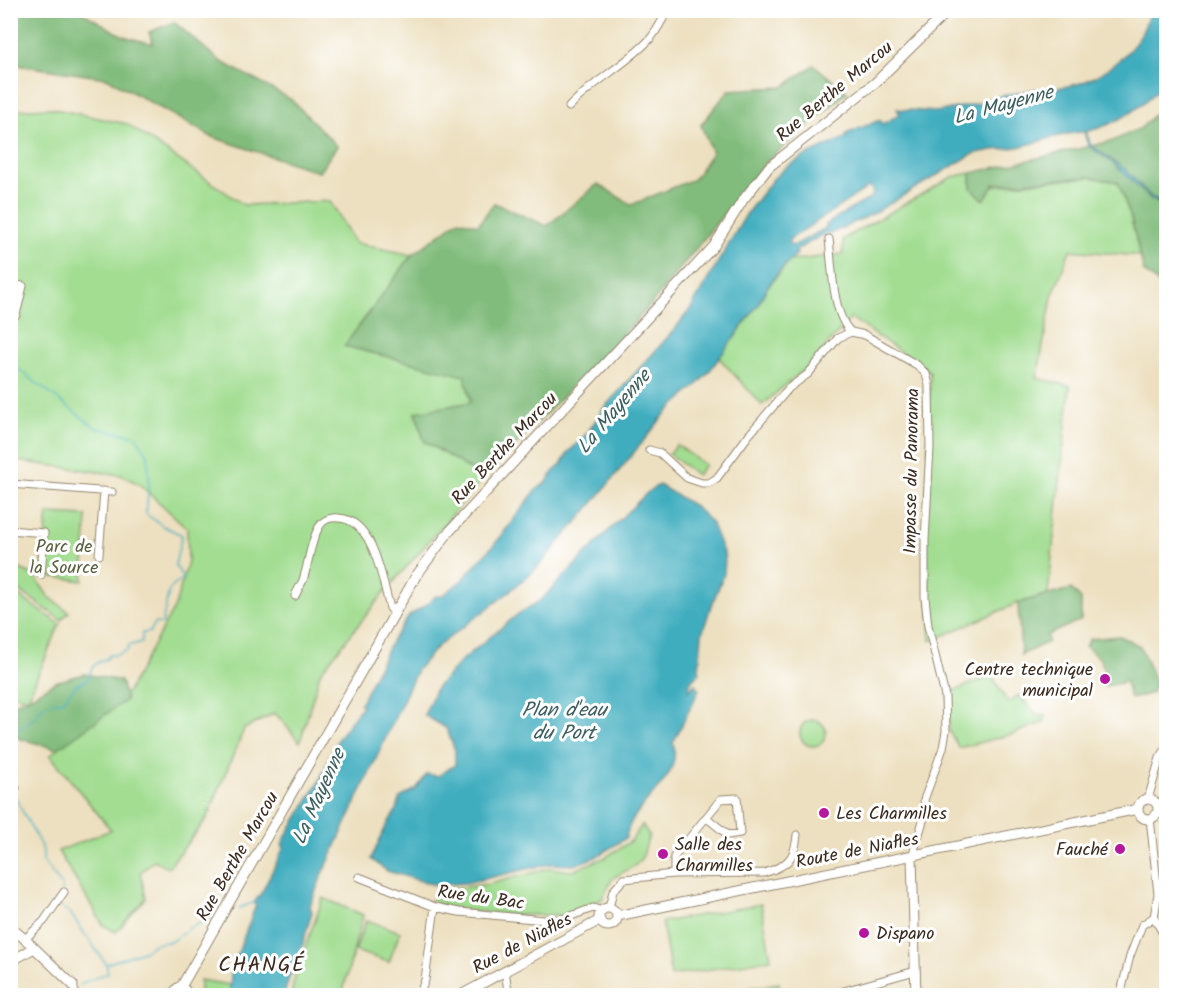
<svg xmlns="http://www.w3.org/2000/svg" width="1177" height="1006" font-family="Kalam,sans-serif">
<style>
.green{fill:#a2dd91;stroke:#6e8458;stroke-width:1.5}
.forest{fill:#81bc7b;stroke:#5e734c;stroke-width:1.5}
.water{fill:#40adbf;stroke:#3e6c6e;stroke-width:1.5;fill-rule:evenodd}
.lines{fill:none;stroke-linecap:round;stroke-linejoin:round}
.stream{stroke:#40adbf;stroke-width:1.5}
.minor-casing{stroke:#94856f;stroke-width:9}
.tertiary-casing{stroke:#94856f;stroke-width:11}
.minor{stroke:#fff;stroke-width:7}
.tertiary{stroke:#fff;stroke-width:9}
.poi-dot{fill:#b5179e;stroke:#fff;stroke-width:2}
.labels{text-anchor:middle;stroke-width:6;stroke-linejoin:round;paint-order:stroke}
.street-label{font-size:18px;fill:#3b2a1e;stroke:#fff}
.park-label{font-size:18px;fill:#5a6040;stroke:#fff}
.poi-label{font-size:18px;fill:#3b2a1e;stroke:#fff;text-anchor:start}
.water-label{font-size:20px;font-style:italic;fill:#3d5e5e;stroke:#fff}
.quarter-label{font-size:21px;letter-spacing:1.5px;fill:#3b2a1e;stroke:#fff}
</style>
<rect width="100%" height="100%" fill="#fff"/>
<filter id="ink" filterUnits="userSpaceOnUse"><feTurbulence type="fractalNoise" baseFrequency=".0167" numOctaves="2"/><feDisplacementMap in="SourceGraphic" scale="12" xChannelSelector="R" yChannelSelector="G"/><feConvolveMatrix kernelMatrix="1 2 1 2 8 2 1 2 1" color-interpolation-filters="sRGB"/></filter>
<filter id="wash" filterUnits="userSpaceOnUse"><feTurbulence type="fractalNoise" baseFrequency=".008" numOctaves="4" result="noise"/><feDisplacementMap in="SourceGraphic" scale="24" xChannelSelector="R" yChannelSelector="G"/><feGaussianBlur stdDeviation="1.35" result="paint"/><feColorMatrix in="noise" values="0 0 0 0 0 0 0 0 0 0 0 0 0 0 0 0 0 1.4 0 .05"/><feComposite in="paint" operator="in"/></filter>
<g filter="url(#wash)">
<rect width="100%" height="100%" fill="#ede0c0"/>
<!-- green -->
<path class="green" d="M50,108L127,124L244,205L330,201L355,243L412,255L345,346L466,376L471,402L416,413L424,441L484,478L383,594L320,673L300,742L275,713L244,729L207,818L168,868L154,860L140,873L146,898L116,932L103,925L58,851L111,830L50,755L127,693L175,606L188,561L187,528L139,484L121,475L17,461L11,454L10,110Z
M971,173V188L1090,177L1118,182L1131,218L1140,256L1070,250L1052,297L1037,378L1070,386L1048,594L1018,603L931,641L926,527L930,372L851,318L809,365L762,405L719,358L758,305L766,289L790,261L843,254V239L952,177Z
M677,445L705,465L697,475L669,454Z
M48,514L87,516L83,581L41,575Z
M11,565L34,575L48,596L69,612L61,620L11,584Z
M10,590L60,624L28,698L11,694Z
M992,676L1008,703L1019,695L1038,716L1046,715L1044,722L1013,734L959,748L949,731L948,693Z
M800 733a13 13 0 1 1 26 0a13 13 0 1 1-26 0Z
M642,825L649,835L643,856L636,865L613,878L602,899L567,915H510L471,911L443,906L432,901L437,892L448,889L490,884L550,868L572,871L606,857L631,841Z
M323,898L363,915L342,995H291L295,976Z
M761,904L771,959L671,976L662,922Z
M366,920L400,932L389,962L355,951Z
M200,980L230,985V995L200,994Z
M779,983L781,995H707Z"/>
<!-- forest -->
<path class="forest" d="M11,10L80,11L123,36L153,44L149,32L174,22L220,61L292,100L337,146L319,172L212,137L107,78L11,64Z
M814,65L847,92L765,163L648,308L484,478L424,441L416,412L471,402L465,376L344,346L412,255L459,220L478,225L494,203L547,226L598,184L631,205L694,179L712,153L701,125L729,90L783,87Z
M1166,102V290L1144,272L1131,218L1118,182L1090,177L994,184L984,200L971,188V173L1113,141L1141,128Z
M1071,589L1081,599V620L1047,635L1048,642L1021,655L1018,603Z
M1120,636L1140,646L1156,683L1152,693L1130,699L1126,682L1106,686L1099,682L1105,673L1100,659L1085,646L1090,639Z
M84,674L121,681L126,700L57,749L11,736V704L28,698L55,682Z"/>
<!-- water -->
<path class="water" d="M1149,11H1166V81C1142,107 1121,123 1086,132L1091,145L1126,170L1151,197L1166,202V204L1153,201L1112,162L1090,147L1087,143L1084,132C1061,133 1041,142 1018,147C1002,150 986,149 971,155L874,213L830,234L828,232L796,250L797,254C781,267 766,286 758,305L708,373L696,386L666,413L588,509L538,567L508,593L437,647L417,670L320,880L310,906L312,912L298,960L289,978L284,995H230L231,971L256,905L254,903L262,892L284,847L282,845L287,834L318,784L339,737L362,706L360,704L391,642L409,616L426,605L436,596H442L461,581L498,540L536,490L547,482L553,472L561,465L568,453L588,432L603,409L675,329L691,308L747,213L773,179L786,167L805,156L847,137L846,134L880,120L883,124L900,114L897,109L936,112L991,101V98L1036,89L1041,91C1055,87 1073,87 1086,81C1115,68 1144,43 1149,11ZM870,186L873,193L871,198L839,216L826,225V228L793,246L789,244V240Z
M659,485L693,505L711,522L725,557L724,574L710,609L702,634L699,669L700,673C692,678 689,681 689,691L695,684L699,690L673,743C684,782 630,803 626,838L596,857L574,865L550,864L466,883L435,885L387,871L371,859L386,826L396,811L400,798L416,789L427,774L438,776L455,765V750L446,728L424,715L436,688L462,660L518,614L541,600L616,523L650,490Z"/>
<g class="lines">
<!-- stream -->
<path class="stream" d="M10,363L96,428L136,436L148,455L149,484L146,514L163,526L182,535L175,565L183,578L169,590L162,624L155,623L150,632L142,633V642L128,646V650L116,655H109L108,658C95,663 91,666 88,679L75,686L64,700L44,705L34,718L10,736
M15,797L43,850V861L62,886V891
M58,905L70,913L106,964
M239,908L255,902
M79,985C89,979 98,977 108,973L106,964L146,950L154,944L172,941L191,927L208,920H213
M13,996L23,991"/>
</g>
</g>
<g filter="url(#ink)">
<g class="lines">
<defs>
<path id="minor" d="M923,10L942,18
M569,107C593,81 626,65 650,39C657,31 662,20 668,10
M829,239C832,264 832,315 851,332
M10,284L23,286L16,315
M649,450L660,453L687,478L702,483H709L717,478L748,436L789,388L808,374L838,338L851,332L865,335L917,365L926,374L929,385L930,447L925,540V597L928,626L945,696L946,731L943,748L924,800L926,811L912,857
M10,484L112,492
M10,530L44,533L41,575
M99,555L104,491
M295,596C297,591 301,585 303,580C309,563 310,542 319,527C324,519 330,517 339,518C374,520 382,580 390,608L395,614
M10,790L16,788
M1148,799L1160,758L1166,749
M1150,818L1158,894L1154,917L1166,939
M674,874V857L721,799L737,798L740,833L728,835L707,818
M359,877L435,907L459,912L544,920L563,919L593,908L602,911
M609,908L613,891L624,879L674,874L764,873C787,866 795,859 797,835
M25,939L44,921L64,892
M505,971L509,996
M73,985L76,996
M419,996L425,980L435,907
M826,996L915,971
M1120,996L1130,956L1142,925L1154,917"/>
<path id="tertiary" d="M1138 809a10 10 0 1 1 20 0a10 10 0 1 1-20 0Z
M912,857L916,996
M599 917a9 9 0 1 1 18 0a9 9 0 1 1-18 0Z
M617,916L1138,809
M10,927L25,939L73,985
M10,962L34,948
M181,987L416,576L448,533L714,246L743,200L769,167L876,82L949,10
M158,995L176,994
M177,996L175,991L179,987L185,990L184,996
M459,996L600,920"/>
</defs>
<!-- minor casing -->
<use href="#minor" class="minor-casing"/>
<!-- tertiary casing -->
<use href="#tertiary" class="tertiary-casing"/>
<!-- minor -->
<use href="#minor" class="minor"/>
<!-- tertiary -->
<use href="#tertiary" class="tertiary"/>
</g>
</g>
<!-- markers -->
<g class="poi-dot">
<circle cx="1105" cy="679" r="6"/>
<circle cx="824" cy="813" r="6"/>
<circle cx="1120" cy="849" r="6"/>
<circle cx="663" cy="854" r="6"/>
<circle cx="864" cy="933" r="6"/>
</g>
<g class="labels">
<!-- street labels -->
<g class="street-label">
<text transform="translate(834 91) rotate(-40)" y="6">Rue Berthe Marcou</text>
<text transform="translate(504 448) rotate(-47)" y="6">Rue Berthe Marcou</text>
<text transform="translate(911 471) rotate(-89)" y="6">Impasse du Panorama</text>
<text transform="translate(857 850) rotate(-11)" y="6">Route de Niafles</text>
<text transform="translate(237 856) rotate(-60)" y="6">Rue Berthe Marcou</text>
<text transform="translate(481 897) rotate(8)" y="6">Rue du Bac</text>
<text transform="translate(522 943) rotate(-28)" y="6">Rue de Niafles</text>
</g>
<!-- park labels -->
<g class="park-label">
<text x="64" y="552">Parc de<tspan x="64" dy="21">la Source</tspan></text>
</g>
<!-- poi labels -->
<g class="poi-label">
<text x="1093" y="675" text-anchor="end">Centre technique<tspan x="1093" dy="21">municipal</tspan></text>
<text x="836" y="819">Les Charmilles</text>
<text x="675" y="850">Salle des<tspan x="675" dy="21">Charmilles</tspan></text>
<text x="1108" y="855" text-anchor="end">Fauché</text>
<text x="876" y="939">Dispano</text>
</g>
<!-- water labels -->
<g class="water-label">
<text transform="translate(1003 104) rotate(-15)" y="7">La Mayenne</text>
<text transform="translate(613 411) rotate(-50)" y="7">La Mayenne</text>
<text x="564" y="716">Plan d'eau<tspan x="564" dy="23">du Port</tspan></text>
<text transform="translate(318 796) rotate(-66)" y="7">La Mayenne</text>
</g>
<!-- quarter labels -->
<g class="quarter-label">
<text x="262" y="971">CHANGÉ</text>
</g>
</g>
<!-- margin -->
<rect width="1177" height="1006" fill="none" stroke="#fff" stroke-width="36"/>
</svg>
